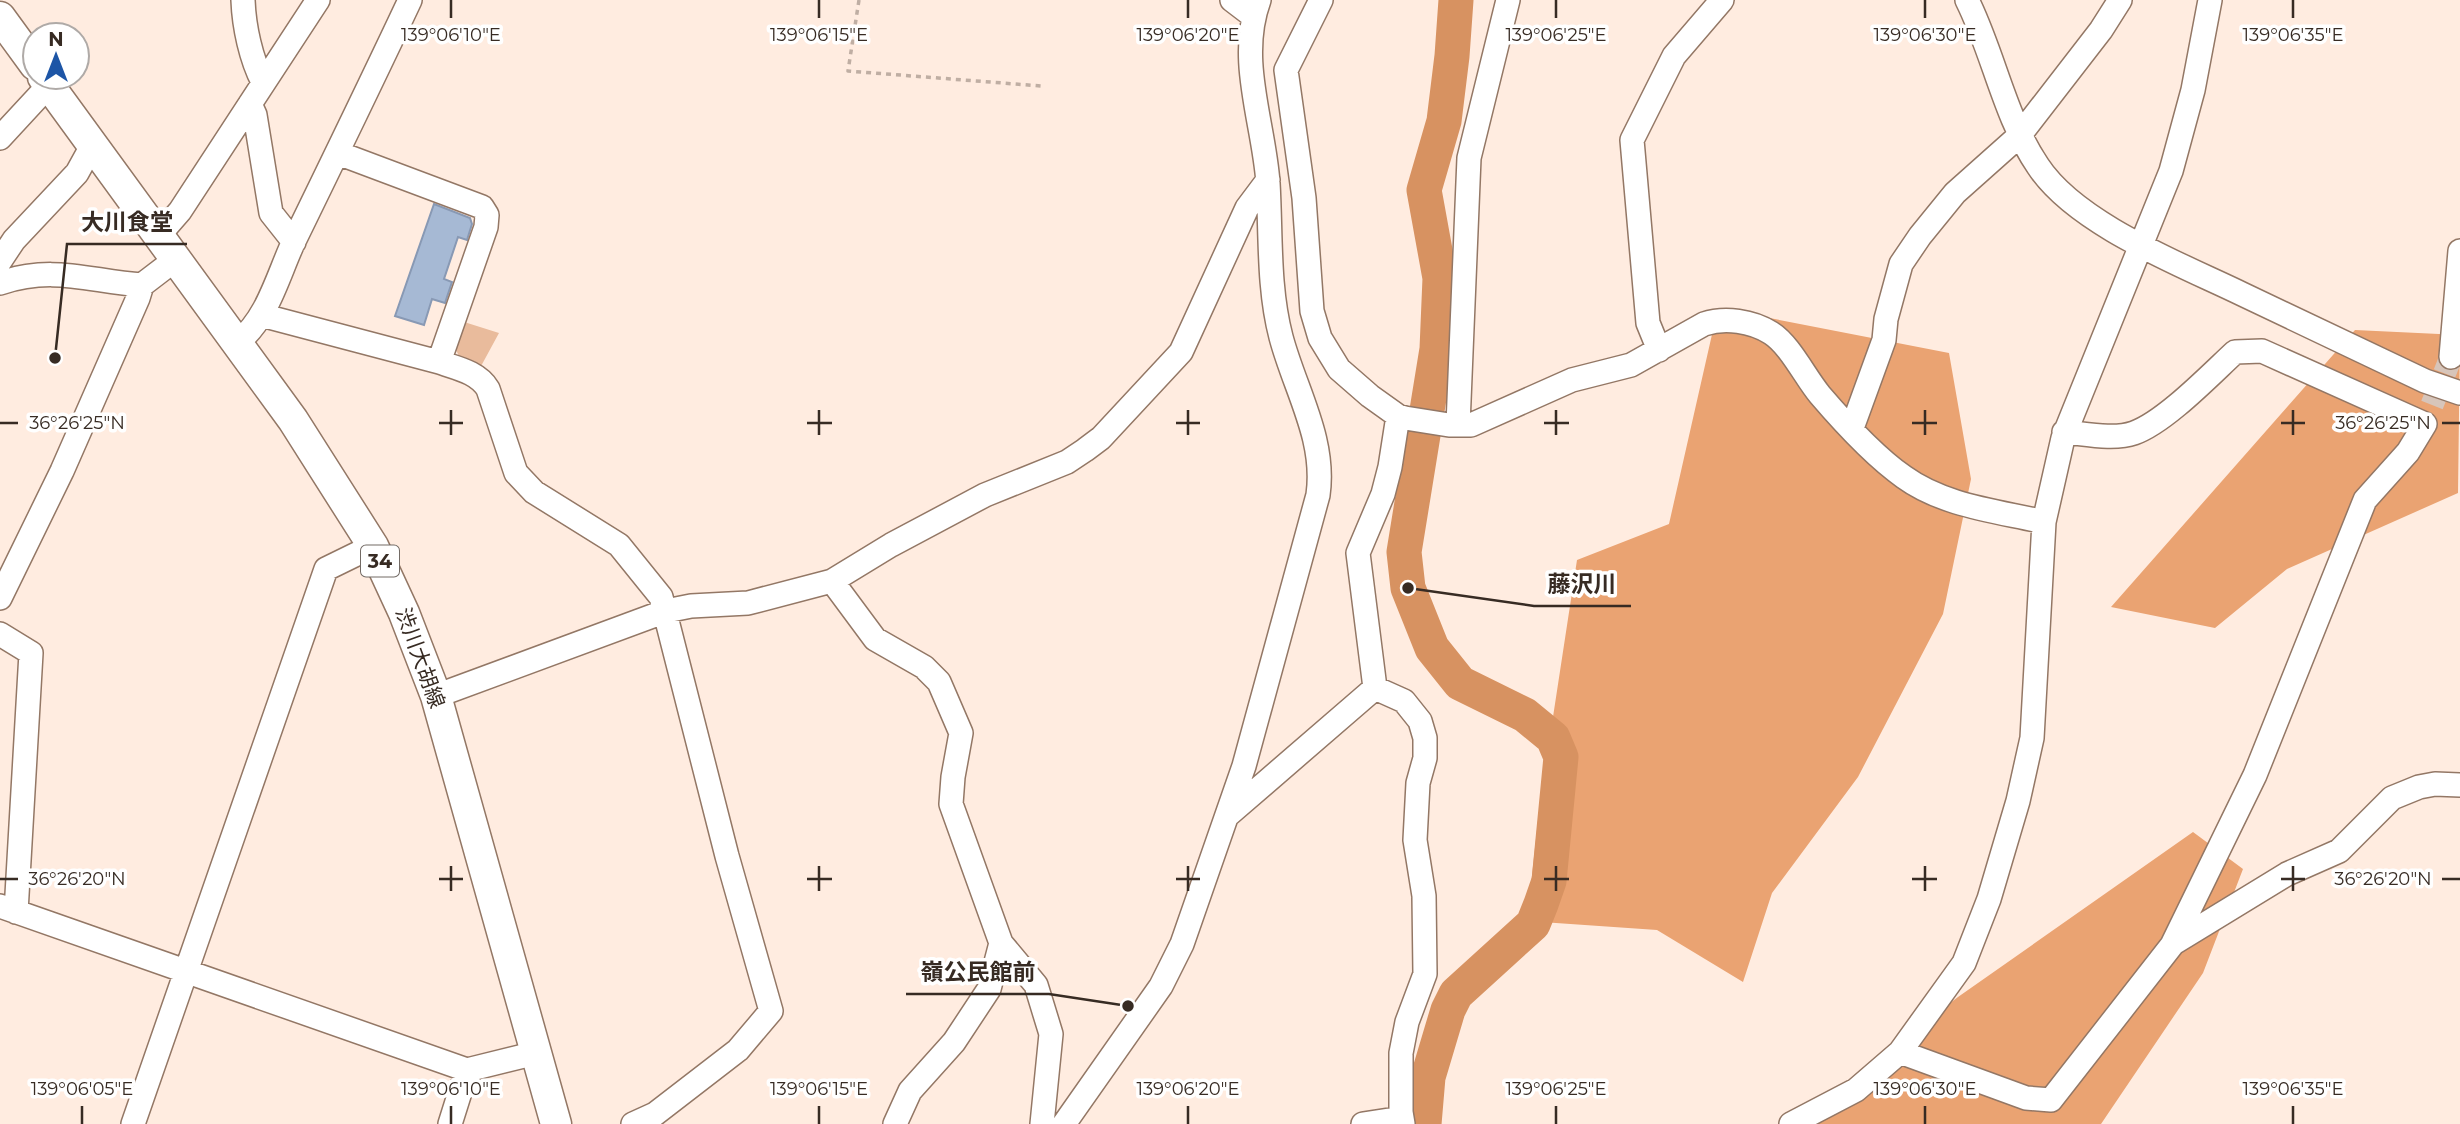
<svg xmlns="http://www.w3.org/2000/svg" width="2460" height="1124" font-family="Montserrat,'Noto Sans JP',sans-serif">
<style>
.green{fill:#e9bb9c}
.forest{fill:#eaa372}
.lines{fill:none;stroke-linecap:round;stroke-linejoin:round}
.river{stroke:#d79261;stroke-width:35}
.building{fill:#a6b9d4;stroke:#8899b4;stroke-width:2}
.minor-tunnel{stroke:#d7c5ba;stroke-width:23;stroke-dasharray:23 11;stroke-linecap:butt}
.minor-casing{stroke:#937765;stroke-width:26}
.major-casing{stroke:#937765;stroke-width:33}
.path{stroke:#bfaea3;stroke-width:3.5;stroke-dasharray:5 5;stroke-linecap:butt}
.minor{stroke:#fff;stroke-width:23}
.major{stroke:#fff;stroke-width:30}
.ticks{fill:none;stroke:#372b23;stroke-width:2.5}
.labels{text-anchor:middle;stroke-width:7;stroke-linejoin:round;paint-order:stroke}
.shield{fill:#fff;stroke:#736b65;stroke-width:2}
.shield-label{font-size:19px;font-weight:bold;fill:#372b23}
.street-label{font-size:21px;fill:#372b23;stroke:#fff}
.ticks-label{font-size:18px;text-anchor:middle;fill:#372b23;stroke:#fff;stroke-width:7;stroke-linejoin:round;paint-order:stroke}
.leader{fill:none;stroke:#372b23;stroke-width:2.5}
.callout-dot{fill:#372b23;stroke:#fff;stroke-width:2.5}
.callout-label{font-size:23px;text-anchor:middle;font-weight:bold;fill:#372b23;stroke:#fff;stroke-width:7;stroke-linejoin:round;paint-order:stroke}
</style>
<rect width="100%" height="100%" fill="#ffece0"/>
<!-- green -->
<path class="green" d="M461,321L499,333L480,368L465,358H460L453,344Z"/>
<!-- forest -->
<path class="forest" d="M1718,308L1949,353L1971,479L1943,614L1858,777L1772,893L1743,982L1657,930L1527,921L1540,802L1577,560L1669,524Z
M2355,330L2460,335L2458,493L2287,569L2215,628L2111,607Z
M2193,832L2243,869L2203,973L2101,1124H1792L1958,997Z"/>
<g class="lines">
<!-- river -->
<path class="river" d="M1424,1124L1428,1077L1448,1010L1456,994L1533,924L1541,904L1549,881L1561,757L1553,738L1525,715L1460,683L1432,648L1408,588L1404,552L1437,349L1440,278L1424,190L1444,121L1452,56L1456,0"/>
</g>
<!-- building -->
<path class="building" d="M434,204L470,218L472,224L467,240L458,237L444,279L452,282L445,303L432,299L424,325L395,316Z"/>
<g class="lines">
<!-- minor-tunnel -->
<path class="minor-tunnel" d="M2432,405L2451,357"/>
<defs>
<path id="minor" d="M243,0C244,27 251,59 263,82
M1232,0L1253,16
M1321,0L1286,70L1304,198L1312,311L1320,338L1339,369L1370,396L1398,416L1405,418L1449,425H1471L1572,380L1631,365L1704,324C1725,317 1752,321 1771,333C1790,345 1805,377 1820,395C1844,423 1874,456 1904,477C1944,506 1997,511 2044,522
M1967,0C1994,54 2004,116 2038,166C2076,224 2180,264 2242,294C2303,323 2364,352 2425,381L2460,393
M250,104L255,115L271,213L294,242
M0,138L49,85
M338,153L482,207L487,215L486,227L439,362
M160,234L180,211L318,0
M0,261L14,240L77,173L93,144
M0,283C54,265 88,281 142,285L176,259
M261,315L439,362C456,368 478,372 488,389L516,473L534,492L619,545L661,597L727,856L771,1011L738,1050L655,1114L633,1124
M238,342C268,318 278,275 294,241C333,161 372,81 410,0
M1659,350L1648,323L1632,140L1674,56L1722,0
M2451,357L2460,251
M1458,425L1469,158L1508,0
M1852,428L1884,340L1886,319L1901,264L1920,236L1955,193L2019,136L2101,30L2120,0
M832,581L875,639L924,667L939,682L961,733L953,777L951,804L1001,943L1036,985L1051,1034L1042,1124
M0,598L62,471L138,298L142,285
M0,634L31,653L16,912
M1375,688L1358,553L1383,494L1390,467L1398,416
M436,696L666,611L691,606L748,603L832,581L891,545L985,495L1067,462L1085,450L1101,438L1181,352L1247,208L1268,180
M1228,815L1375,688L1404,701L1420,721L1425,738V758L1418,783L1415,840L1424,896L1425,974L1407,1022L1401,1053V1112L1403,1124
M0,906L467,1070L536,1053
M2174,943L2287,874L2339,851L2392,798L2419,787L2435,784L2460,785
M1900,1052L2026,1098L2051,1100L2172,945L2255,775L2365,500L2408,452L2425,424L2262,351L2235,352C2210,375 2165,422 2134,433C2114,440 2086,434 2064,432
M133,1124L326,569L373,546
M450,1124L467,1070
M895,1124L910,1091L954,1042L989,989L1001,943
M1064,1124L1161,986L1182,944L1244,766L1318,495C1326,439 1295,390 1281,337C1268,288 1271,234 1268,183C1264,123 1237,60 1259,0
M1363,1124L1402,1118
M1791,1124L1856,1090L1900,1052L1964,963L1989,899L2018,801L2032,738L2044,522L2063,438L2171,171L2193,90L2210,0"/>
<path id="major" d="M0,17L35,65
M43,77L293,420L373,546L404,613L436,696L556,1124"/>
</defs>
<!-- minor casing -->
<use href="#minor" class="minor-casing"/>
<!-- major casing -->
<use href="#major" class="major-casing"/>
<!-- path -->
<path class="path" d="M859,0L848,71L1041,86"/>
<!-- minor -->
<use href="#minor" class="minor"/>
<!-- major -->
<use href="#major" class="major"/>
</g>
<!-- ticks -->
<path class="ticks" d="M451,0V18M819,0V18M1188,0V18M1556,0V18M1925,0V18M2293,0V18M451,410V435M819,410V435M1188,410V435M1556,410V435M1925,410V435M2293,410V435M0,423H18M439,423H463M807,423H832M1176,423H1200M1544,423H1569M1912,423H1937M2281,423H2305M2442,423H2460M451,866V891M819,866V891M1188,866V891M1556,866V891M1925,866V891M2293,866V891M0,879H18M439,879H463M807,879H832M1176,879H1200M1544,879H1569M1912,879H1937M2281,879H2305M2442,879H2460M82,1106V1124M451,1106V1124M819,1106V1124M1188,1106V1124M1556,1106V1124M1925,1106V1124M2293,1106V1124"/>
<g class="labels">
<!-- shield labels -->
<rect class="shield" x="361" y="545.5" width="38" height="31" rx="5"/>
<g class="shield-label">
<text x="380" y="568">34</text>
</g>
<!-- street labels -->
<g class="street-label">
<text transform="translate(420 658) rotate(70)" y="7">渋川大胡線</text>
</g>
</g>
<g class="ticks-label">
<text x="451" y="41">139°06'10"E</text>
<text x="819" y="41">139°06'15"E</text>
<text x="1188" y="41">139°06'20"E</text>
<text x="1556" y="41">139°06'25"E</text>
<text x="1925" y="41">139°06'30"E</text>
<text x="2293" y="41">139°06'35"E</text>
<text x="77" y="429">36°26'25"N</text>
<text x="2383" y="429">36°26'25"N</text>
<text x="77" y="885">36°26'20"N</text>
<text x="2383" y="885">36°26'20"N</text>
<text x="82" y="1095">139°06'05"E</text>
<text x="451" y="1095">139°06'10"E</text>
<text x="819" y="1095">139°06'15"E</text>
<text x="1188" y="1095">139°06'20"E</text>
<text x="1556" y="1095">139°06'25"E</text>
<text x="1925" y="1095">139°06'30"E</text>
<text x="2293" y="1095">139°06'35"E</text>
</g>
<!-- callouts -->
<path class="leader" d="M55 358L67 244H187M1408 588L1534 606H1631M1128 1006L1049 994H906"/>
<g class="callout-dot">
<circle cx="55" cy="358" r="7"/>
<circle cx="1408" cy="588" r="7"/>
<circle cx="1128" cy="1006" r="7"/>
</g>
<g class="callout-label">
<text x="127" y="230">大川食堂</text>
<text x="1582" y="592">藤沢川</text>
<text x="978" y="980">嶺公民館前</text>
</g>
<!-- north arrow -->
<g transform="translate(56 56)"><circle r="33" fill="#ffffff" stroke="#afaaa7" stroke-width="2"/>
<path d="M0-5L12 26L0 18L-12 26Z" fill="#1d55a6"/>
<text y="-10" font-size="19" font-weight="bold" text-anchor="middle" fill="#372b23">N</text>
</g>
</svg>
